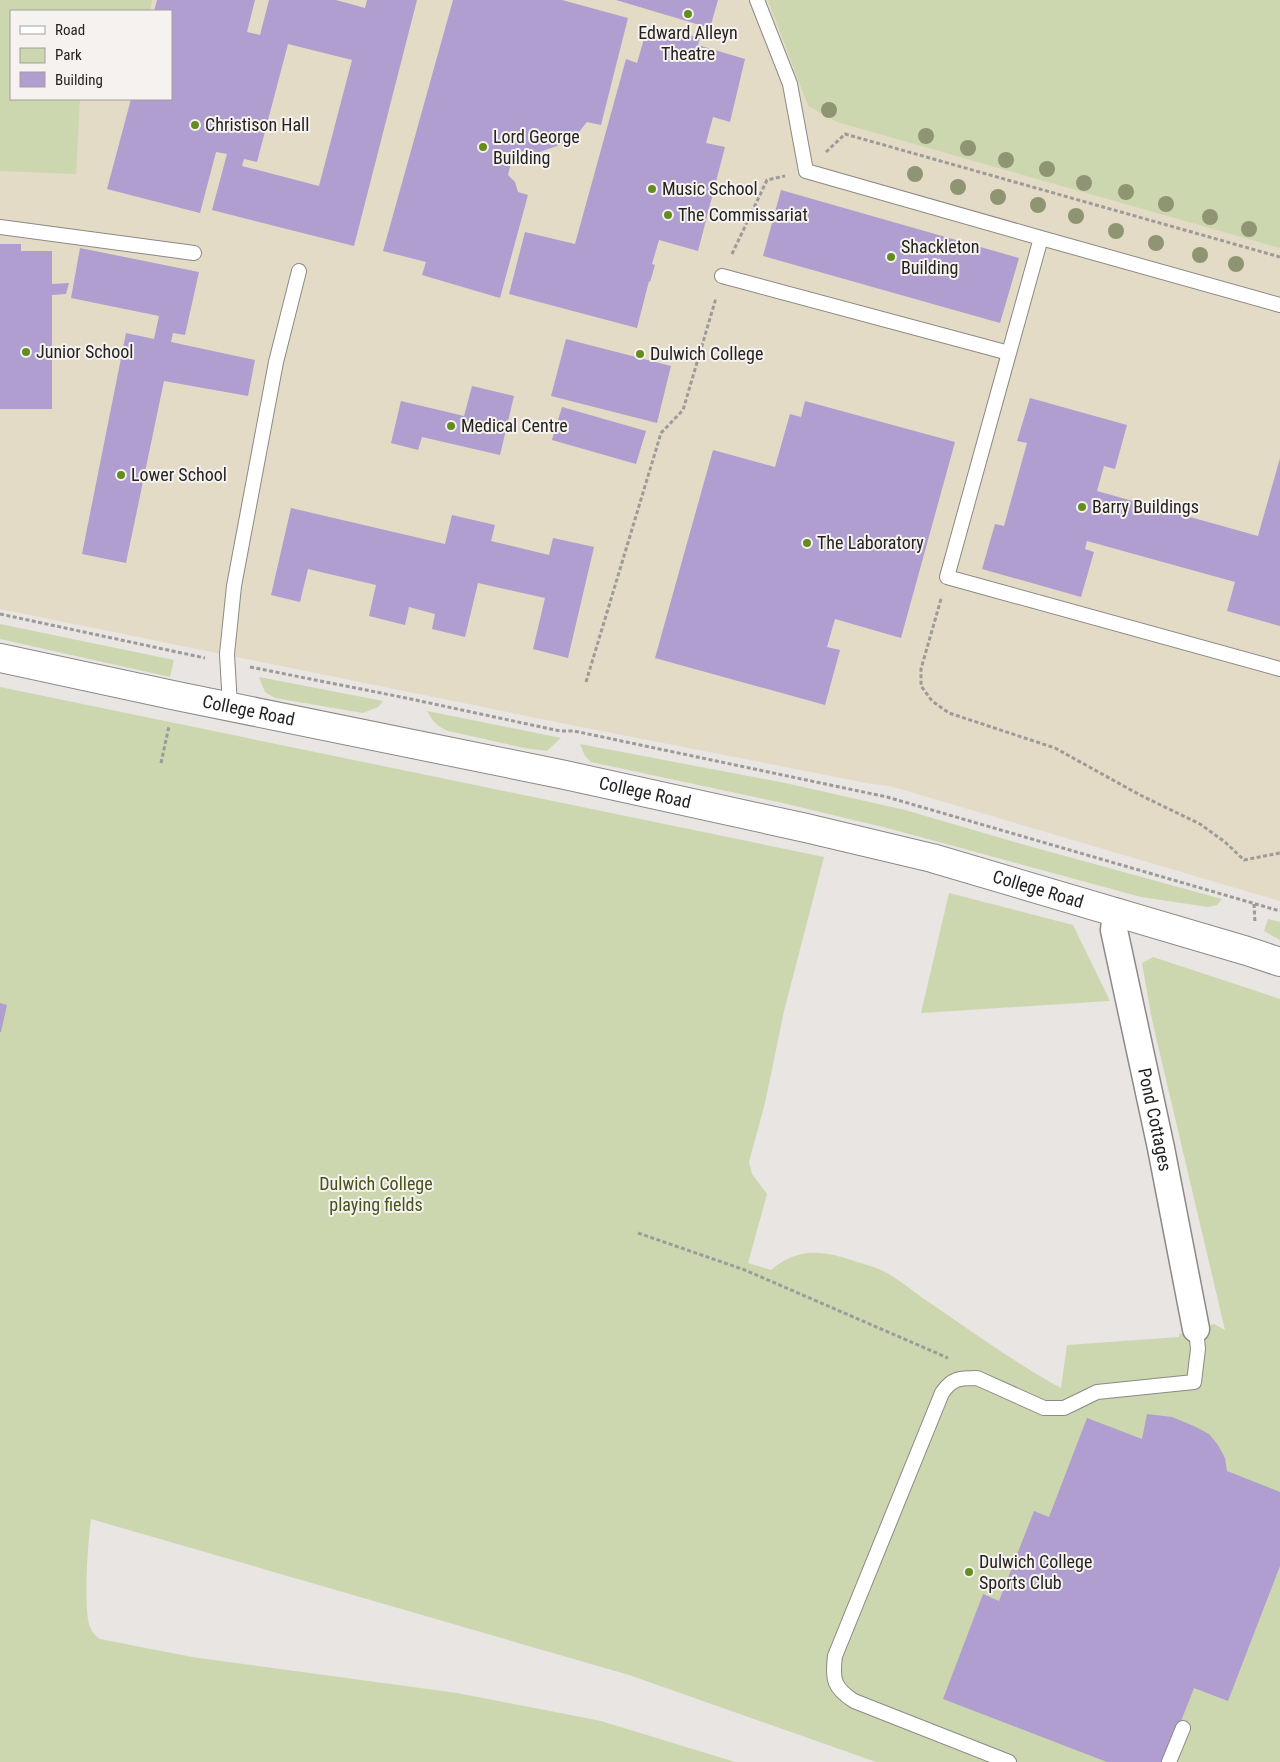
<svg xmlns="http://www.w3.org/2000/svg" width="1280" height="1762" font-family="'Roboto Condensed',sans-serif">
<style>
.education{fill:#e4dbc6;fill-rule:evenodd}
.green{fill:#ccd7af}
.building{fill:#af9ecf;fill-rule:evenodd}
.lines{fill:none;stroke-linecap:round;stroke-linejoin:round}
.lane-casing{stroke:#8c8986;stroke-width:16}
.street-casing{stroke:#8c8986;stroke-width:29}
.secondary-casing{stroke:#8c8986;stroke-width:30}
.path{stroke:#9d9b99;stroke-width:3;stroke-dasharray:4 2.5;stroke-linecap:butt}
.lane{stroke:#fff;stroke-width:14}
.street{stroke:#fff;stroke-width:26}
.secondary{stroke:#fff;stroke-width:28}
.tree{fill:#8f9472}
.poi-dot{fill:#638e1f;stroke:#f6f2f0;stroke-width:2}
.labels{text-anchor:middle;stroke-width:4;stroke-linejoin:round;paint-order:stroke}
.poi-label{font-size:18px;fill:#242322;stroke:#f6f2f0;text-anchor:start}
.street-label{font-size:18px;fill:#242322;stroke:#f6f2f0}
.park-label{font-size:18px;fill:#465217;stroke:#f6f2f0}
</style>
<rect width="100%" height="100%" fill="#e8e5e2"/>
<!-- education -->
<path class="education" d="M0,0H1280V901L890,786L872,784L576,726L0,609ZM11,11H171V99H11Z"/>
<!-- green -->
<path class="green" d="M0,0H152L150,11H11V99H80L76,174L0,171Z
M768,0H1280V248L837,122L808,106Z
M0,624L174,660L170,677L0,639Z
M259,677L383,701L378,707L363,713L275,698L265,692Z
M0,687L824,857L784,1011L765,1103L749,1162L752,1174L767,1194L748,1263L771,1270C799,1246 825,1251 857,1262C864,1264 872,1266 879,1269C897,1277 913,1292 930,1303C973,1332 1015,1363 1061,1388L1067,1345L1179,1337V1334L1214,1324L1225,1330L1152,1020L1142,963L1153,957L1280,999V1762H876L629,1675L91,1519C88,1539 83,1610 90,1627C92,1632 95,1636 100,1639L192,1657L457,1693L514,1704L601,1721L735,1762H0Z
M427,711L561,738L547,751L524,748L448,731C438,727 432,721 427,711Z
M580,744L785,783L905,810L1025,845L1222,899L1217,905L1208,907L1141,897L891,829L783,803L591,762L585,756Z
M949,893L1073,925L1110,1001L921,1013Z
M1268,919L1280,922V940L1264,931Z"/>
<!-- building -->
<path class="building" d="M157,0H255L247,32L260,35L269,0H336L365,8L367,0H417L354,246L212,210L227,154L216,152L200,213L107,189L131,99H171V11H154ZM288,44L352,60L319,186L242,166L244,159L257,162Z
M453,0H562L628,18L601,125L587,122L578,133L565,143L540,152L514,151L508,175L515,182L518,192L528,195L500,298L422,275L426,262L383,251Z
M616,0H718L710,28Z
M662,28L700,38L698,45L745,59L730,122L713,117L706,143L725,147L698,251L659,240L652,264L655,265L650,282L649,281L637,328L509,294L525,232L575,244L626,59L637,63L646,32L659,36Z
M781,190L1019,258L1000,323L763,256Z
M0,244H21V251H52V284L69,283L66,294L52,295V409H0Z
M80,248L199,272L185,335L173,333L171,342L255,360L248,396L164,381L126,563L82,554L126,333L154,339L159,316L71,298Z
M566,339L671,366L657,423L551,396Z
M472,386L514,396L500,455L422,437L418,450L391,443L401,401L464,416Z
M1030,398L1127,425L1115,469L1104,466L1097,491L1258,536L1280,458V626L1227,611L1235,582L1087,541L1085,549L1094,552L1081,597L982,569L995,524L1004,526L1027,443L1017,441Z
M805,401L955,442L901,638L835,619L827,647L840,650L825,705L655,658L713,450L775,467L790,414L801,417Z
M562,407L646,431L636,464L552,440Z
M291,508L445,544L452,515L495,525L491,541L549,555L553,538L594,547L568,658L533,649L545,598L478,583L465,637L432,629L435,614L409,607L405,625L369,616L376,585L308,569L300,602L271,595Z
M0,1003L7,1005L1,1032H0Z
M1147,1414L1172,1417L1194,1426L1209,1434L1218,1445L1225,1458L1227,1471L1280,1492V1566L1228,1701L1194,1688L1165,1762H1107L943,1699L983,1594L999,1601L1034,1511L1049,1517L1087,1418L1142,1439Z"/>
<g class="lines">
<defs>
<path id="lane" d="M757,0L790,84L806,171L1041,238
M0,227L194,253
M722,276L1009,353L1041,238L1280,305
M1009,353L947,577L1280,669
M230,706L227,654L234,586L276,362L299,271
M1009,1762L854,1701C834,1688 832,1680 835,1656L942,1393C952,1378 960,1378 977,1378L1044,1408H1064L1097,1392L1194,1382L1198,1349L1196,1329
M1169,1762L1183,1728"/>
<g id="street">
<path id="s1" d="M1116,912L1114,930L1161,1148L1196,1329"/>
</g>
<g id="secondary">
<path id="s2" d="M0,658L177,696L565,775L806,828L932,858L1247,951L1280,962"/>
</g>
</defs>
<!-- lane casing -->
<use href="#lane" class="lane-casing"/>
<!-- street casing -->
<use href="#street" class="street-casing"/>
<!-- secondary casing -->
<use href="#secondary" class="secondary-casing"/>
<!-- path -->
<path class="path" d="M826,152L845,134L1280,257
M732,254L767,180L785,176
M941,599L921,669V686L932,701L949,713L1055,748L1140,795L1200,824L1225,842L1244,860L1280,853
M0,614L205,658
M250,667L406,698L560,731H574L887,797L1280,911
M586,682L661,433L683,410L716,298
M161,763L169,726
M1254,904L1255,923
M638,1233L745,1270L948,1358"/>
<!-- lane -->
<use href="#lane" class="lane"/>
<!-- street -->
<use href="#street" class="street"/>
<!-- secondary -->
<use href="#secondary" class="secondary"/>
</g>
<!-- trees -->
<g class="tree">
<circle cx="829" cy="110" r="8"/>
<circle cx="926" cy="136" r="8"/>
<circle cx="968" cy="148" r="8"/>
<circle cx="1006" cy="160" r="8"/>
<circle cx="1047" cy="169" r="8"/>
<circle cx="915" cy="174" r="8"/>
<circle cx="1084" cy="183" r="8"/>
<circle cx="958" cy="187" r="8"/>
<circle cx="1126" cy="192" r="8"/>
<circle cx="998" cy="197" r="8"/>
<circle cx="1166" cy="204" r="8"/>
<circle cx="1038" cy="205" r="8"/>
<circle cx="1076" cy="216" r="8"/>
<circle cx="1210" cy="217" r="8"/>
<circle cx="1249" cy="229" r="8"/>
<circle cx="1116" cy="231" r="8"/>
<circle cx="1156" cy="243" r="8"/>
<circle cx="1200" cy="255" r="8"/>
<circle cx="1236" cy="264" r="8"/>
</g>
<!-- markers -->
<g class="poi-dot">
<circle cx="688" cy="14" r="5"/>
<circle cx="195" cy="125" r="5"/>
<circle cx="483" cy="147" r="5"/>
<circle cx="652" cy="189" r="5"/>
<circle cx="668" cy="215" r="5"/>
<circle cx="891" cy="257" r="5"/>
<circle cx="26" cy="352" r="5"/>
<circle cx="640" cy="354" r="5"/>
<circle cx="451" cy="426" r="5"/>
<circle cx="121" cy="475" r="5"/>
<circle cx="1082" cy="507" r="5"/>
<circle cx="807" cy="543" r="5"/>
<circle cx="969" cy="1572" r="5"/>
</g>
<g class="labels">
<!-- poi labels -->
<g class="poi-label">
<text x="688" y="39" text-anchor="middle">Edward Alleyn<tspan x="688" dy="21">Theatre</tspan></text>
<text x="205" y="131">Christison Hall</text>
<text x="493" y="143">Lord George<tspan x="493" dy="21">Building</tspan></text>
<text x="662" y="195">Music School</text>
<text x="678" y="221">The Commissariat</text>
<text x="901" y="253">Shackleton<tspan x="901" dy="21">Building</tspan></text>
<text x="36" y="358">Junior School</text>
<text x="650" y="360">Dulwich College</text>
<text x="461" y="432">Medical Centre</text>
<text x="131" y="481">Lower School</text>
<text x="1092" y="513">Barry Buildings</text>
<text x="817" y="549">The Laboratory</text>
<text x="979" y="1568">Dulwich College<tspan x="979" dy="21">Sports Club</tspan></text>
</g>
<!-- street labels -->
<g class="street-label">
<text dy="6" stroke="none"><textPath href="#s2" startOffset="254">College Road</textPath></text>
<text dy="6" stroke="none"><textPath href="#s2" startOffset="659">College Road</textPath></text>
<text dy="6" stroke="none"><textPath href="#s2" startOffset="1064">College Road</textPath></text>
<text dy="6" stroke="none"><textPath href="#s1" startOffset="212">Pond Cottages</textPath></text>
</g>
<!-- park labels -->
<g class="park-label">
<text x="376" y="1190">Dulwich College<tspan x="376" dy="21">playing fields</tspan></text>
</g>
</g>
<!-- legend -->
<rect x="10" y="10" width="162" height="90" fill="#f6f2f0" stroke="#a29f9e"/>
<rect x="20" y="26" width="25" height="8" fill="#ffffff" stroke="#a29f9e"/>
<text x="55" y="35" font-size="15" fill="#242322">Road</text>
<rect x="20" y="48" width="25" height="15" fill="#ccd7af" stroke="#a29f9e"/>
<text x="55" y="60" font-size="15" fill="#242322">Park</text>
<rect x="20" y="72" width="25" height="15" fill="#af9ecf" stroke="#a29f9e"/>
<text x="55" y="85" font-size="15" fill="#242322">Building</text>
</svg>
